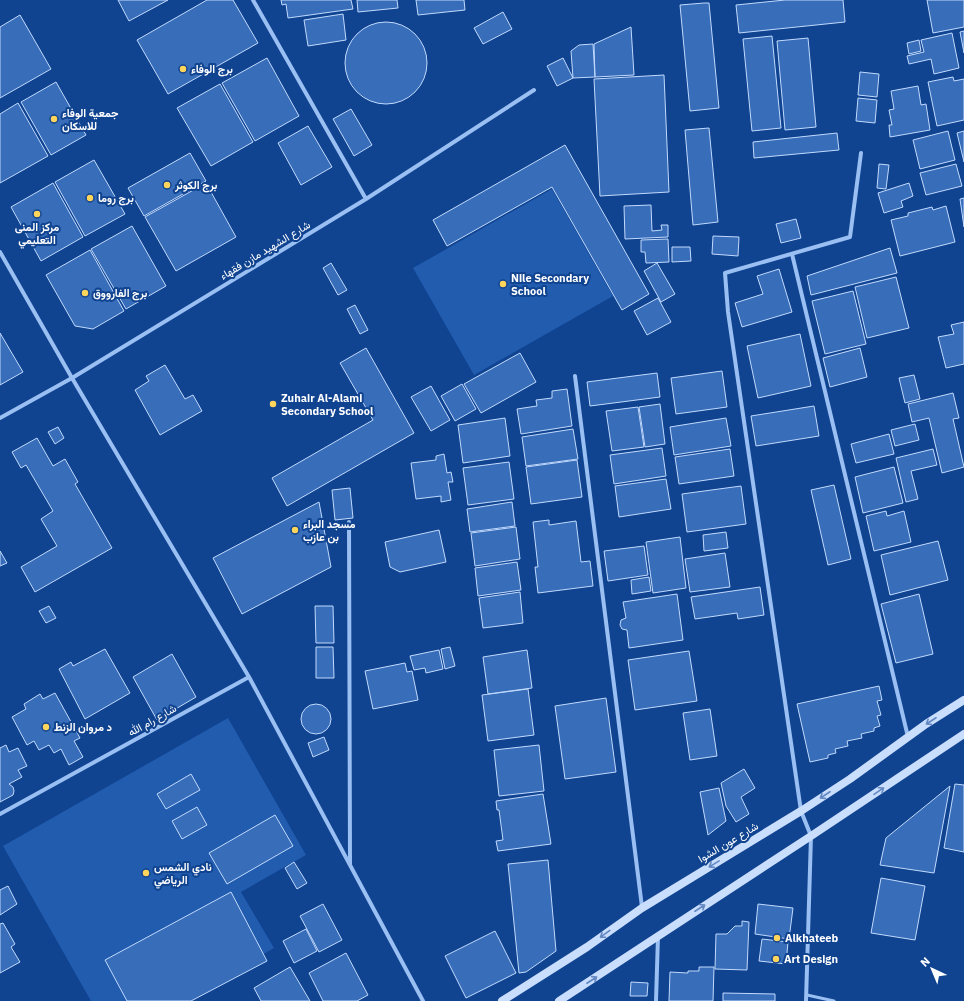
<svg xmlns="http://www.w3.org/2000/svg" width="964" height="1001" font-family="'IBM Plex Sans',Vazirmatn,sans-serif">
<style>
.green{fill:#215caf}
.building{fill:#386db9;stroke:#c1dafe}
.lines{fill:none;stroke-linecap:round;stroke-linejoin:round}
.lane{stroke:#99bff3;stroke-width:3}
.street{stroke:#99bff3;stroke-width:4}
.secondary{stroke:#c9ddfd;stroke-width:8}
.oneway{stroke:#6388c1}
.poi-dot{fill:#ffd55b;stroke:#104390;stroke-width:1.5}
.labels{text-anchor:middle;stroke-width:4;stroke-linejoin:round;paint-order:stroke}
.poi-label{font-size:11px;font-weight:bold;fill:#fff;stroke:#104390;text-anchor:start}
.street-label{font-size:11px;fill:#fff;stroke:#104390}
</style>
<rect width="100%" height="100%" fill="#104390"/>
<!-- green -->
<path class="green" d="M552,189L613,296L474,375L413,268Z
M228,718L306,855L241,892L274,948L182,1001H91L3,846Z"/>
<!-- building -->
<path class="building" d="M118,0H168L129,21Z
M207,0H233L258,43L168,94L137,40Z
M281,0H351L353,9L288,18L286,4L282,5Z
M357,0H397L398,8L358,12Z
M416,0H464L465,10L418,15Z
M785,0H843L845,22L739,33L736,5Z
M927,0H964V27L933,33Z
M704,3H709L719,108L690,111L680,5Z
M503,12L512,29L483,44L474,28Z
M343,14L346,40L308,46L304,20Z
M20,15L51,69L0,98V27Z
M345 63a41 41 0 1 1 82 0a41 41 0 1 1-82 0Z
M631,27L634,75L595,77L594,44Z
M964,31V53L960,32Z
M952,33L959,68L934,74L931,59L909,64L907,56L924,52L921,40Z
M772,36L781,128L752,131L743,39Z
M808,38L816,127L785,130L777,41Z
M919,40L921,51L909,54L907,43Z
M593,44L595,77L573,78L571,51L579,45Z
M267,58L299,116L255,141L222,83Z
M563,58L573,78L557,86L547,66Z
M860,72L879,74L877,97L858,95Z
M664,75L669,192L600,196L594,79Z
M953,77L954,81L964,79V120L937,126L928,82Z
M56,82L86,135L51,155L21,102Z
M220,84L253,142L211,166L177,108Z
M918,86L921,105L926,104L930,130L890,137L889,125H892L889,110L894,109L891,91Z
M858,98L877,100L875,123L856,121Z
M18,103L48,156L0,183V114Z
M351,109L372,145L354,156L333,119Z
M308,126L332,167L301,185L278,143Z
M709,128L718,222L693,225L685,130Z
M948,131L955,160L920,169L913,140Z
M964,131V162L957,133Z
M837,133L839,150L754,158L753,142Z
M565,145L649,294L622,310L552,187L447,246L433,220Z
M190,153L206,181L144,216L128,188Z
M94,160L125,214L85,236L55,182Z
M879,164L889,165L886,189L877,188Z
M956,164L962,186L926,195L920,173Z
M53,183L83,237L41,261L11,207Z
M206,183L236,237L176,271L145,217Z
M909,183L913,196L901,201L903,207L884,213L878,193Z
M964,198V227L960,199Z
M651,205L652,231L662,230L661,225H668V237L625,239L624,206Z
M946,206L955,242L900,256L891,220L908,216V213L932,207L933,210Z
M796,219L801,238L781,243L776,224Z
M132,226L166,286L126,309L91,249Z
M713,236L739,237L738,256L712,254Z
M668,239L669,262L646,263L645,252H641V240Z
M672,247H690L691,261L672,262Z
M890,248L897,273L811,295L807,276Z
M90,250L124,311L93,329L75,326L46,275Z
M331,263L347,290L338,295L323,268Z
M657,263L675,294L661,302L644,271Z
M779,269L792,312L742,327L735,303L763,294L757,276Z
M896,277L909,328L867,338L855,287Z
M853,291L866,344L825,354L812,301Z
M658,298L671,322L647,335L634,311Z
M355,305L368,330L360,334L347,309Z
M964,322V364L946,368L938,337L954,334L951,325Z
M0,333L23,372L0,385Z
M800,334L811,386L758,398L747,346Z
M366,348L414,433L287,506L272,478L373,420L340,363Z
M860,348L867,377L830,387L823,358Z
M520,353L536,382L481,413L464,384Z
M165,365L185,399L193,395L202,411L160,435L135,390L149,381L146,376Z
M722,371L727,407L676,414L671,378Z
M657,373L660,397L590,406L587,382Z
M914,375L920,399L905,403L899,378Z
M462,384L476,409L455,421L441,396Z
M431,386L450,420L431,431L411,397Z
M567,389L572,426L521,434L517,409L537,406L536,400L552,398V391Z
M953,393L959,418L953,419L964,467L942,473L929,418L912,422L908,404Z
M660,404L665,444L645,447L639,407Z
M814,406L819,436L756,446L751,416Z
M638,407L644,447L612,451L606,411Z
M505,418L510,456L463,463L458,425Z
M726,418L731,446L674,455L670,427Z
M915,424L919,440L895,446L891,430Z
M58,427L64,438L55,444L48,432Z
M573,429L578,459L526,466L522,437Z
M889,434L894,454L856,463L851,444Z
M37,438L53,466L65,459L78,482L75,484L112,548L35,592L21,567L57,546L41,519L53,511L26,465L21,468L12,452Z
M662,448L666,476L614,484L610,455Z
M730,449L734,476L679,484L675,457Z
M933,449L937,465L911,471L918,499L906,502L896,458Z
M444,454L447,473L451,472L453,482H448L451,500L441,502V496L416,499L411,463L436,460V456Z
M577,460L582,497L531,504L526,467Z
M509,462L514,499L468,505L463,468Z
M894,467L903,503L863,513L855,477Z
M666,479L671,509L619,517L615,486Z
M834,485L851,559L828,565L811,490Z
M741,486L746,524L687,532L682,494Z
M350,488L353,518L335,520L332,490Z
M319,502L331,567L242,614L213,558Z
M512,502L515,526L470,532L467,509Z
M886,511L887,516L904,511L911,542L874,551L866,516Z
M549,520V525L576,521L581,562L590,561L593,586L538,593L535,567H538L533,522Z
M516,527L520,559L475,566L471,533Z
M439,530L446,562L400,572L390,567L385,542Z
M726,532L728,548L704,551L703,535Z
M680,537L686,588L653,593L646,542Z
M938,541L948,580L890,595L881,555Z
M644,546L648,575L608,581L604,551Z
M0,551L7,563L0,566Z
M725,553L730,587L690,592L685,559Z
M517,562L521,590L478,596L475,568Z
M649,577L651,591L632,594L631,580Z
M760,587L764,615L738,619L737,613L695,619L691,597Z
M520,592L523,623L483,628L479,598Z
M677,594L683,640L629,648L627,630L622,629L620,625L621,620L626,618L623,602Z
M919,594L933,654L896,663L881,604Z
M49,606L56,618L46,623L39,611Z
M315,606H333L334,643H316Z
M316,647H333L334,678H316Z
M450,647L455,666L445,669L441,649Z
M105,649L130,693L85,719L59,669L71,662L73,666Z
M439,650L443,669L426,673L425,668L414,670L410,656Z
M527,650L532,688L488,694L483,657Z
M689,651L697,701L635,710L628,660Z
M172,654L196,697L157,720L133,677Z
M405,663L407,672L412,671L418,700L373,709L365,671Z
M879,686L882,700L877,701L881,715L877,716L880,726L874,728V731L861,734L862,738L847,741L848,746L835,749L836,753L828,755V758L810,762L797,704Z
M528,689L534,735L488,741L482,695Z
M55,693L80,738L74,741L83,757L69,765L61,749L54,753L49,745L39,750L34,741L27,745L12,717L26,709L24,704L40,694L43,699Z
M606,698L616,772L565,779L555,706Z
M301 719a15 15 0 1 1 30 0a15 15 0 1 1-30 0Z
M710,709L717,756L690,760L683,713Z
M324,737L329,750L313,757L308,743Z
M6,745L9,752L18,748L27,766L18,770L22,777L9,784L13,787L14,791L13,795L0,802V748Z
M539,745L544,791L499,796L494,750Z
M744,769L755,788L741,797L749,814L736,822L726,806L721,783Z
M191,774L200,790L166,809L157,794Z
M955,784L964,785V852L944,848Z
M950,786L934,873L880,865L886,838Z
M719,788L726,821L708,835L700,792Z
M543,794L551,844L498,851L496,841L503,840L499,810H497L496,801Z
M197,807L207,825L182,839L172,821Z
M275,815L293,846L227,884L209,853Z
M548,860L556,951L526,972L519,973L508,864Z
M294,862L307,883L297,889L285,868Z
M881,878L925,886L915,940L871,933Z
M8,886L17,904L0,915V890Z
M231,892L267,961L191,1001H127L105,960Z
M323,904L342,940L319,952L300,916Z
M758,904L793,908L789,939L755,934Z
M742,921L749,922L747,970L715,969L716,934H727L735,926H742Z
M3,923L15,944L11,947L20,962L0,973V924Z
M306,929L317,951L294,963L283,941Z
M495,931L516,973L466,998L445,956Z
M762,939L788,942L786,964L759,961Z
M346,953L368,995L357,1001H323L309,973Z
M290,967L310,1001H261L254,988Z
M699,967H714L713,1001H669L670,972L688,973V971H699Z
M631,982L648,983L647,996H630Z
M723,993L775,994V1001H723Z"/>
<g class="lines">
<!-- lane -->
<path class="lane" d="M807,995L834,1001"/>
<!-- street -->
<path class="street" d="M253,0L366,199
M0,252L72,378L249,677L423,1001
M792,254L908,737
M575,376L642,907
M0,418L72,378L366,199L534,90
M349,522L350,864
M0,814L249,677
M656,1001L658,936
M806,1001L811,836L801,811L728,312L725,273L850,237L861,153"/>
<!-- secondary -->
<path class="secondary" d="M502,1001L587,947L642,908L801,811L850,779L926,724L964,700
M559,1001L811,836L964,734"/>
</g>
<!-- one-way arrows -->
<defs><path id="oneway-shaft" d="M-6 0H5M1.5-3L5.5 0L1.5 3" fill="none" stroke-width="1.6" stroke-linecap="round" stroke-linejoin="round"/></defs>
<g class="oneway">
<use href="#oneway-shaft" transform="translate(931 721) rotate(147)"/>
<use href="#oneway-shaft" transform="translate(879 791) rotate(-34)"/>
<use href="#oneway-shaft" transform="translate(825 795) rotate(147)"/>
<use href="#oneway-shaft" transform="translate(714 864) rotate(149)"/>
<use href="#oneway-shaft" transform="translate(700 908) rotate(-33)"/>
<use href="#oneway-shaft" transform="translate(605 934) rotate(144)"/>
<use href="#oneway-shaft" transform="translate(592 980) rotate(-33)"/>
</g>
<!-- markers -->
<g class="poi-dot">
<circle cx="183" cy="69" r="4"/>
<circle cx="54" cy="119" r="4"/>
<circle cx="167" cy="185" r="4"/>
<circle cx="90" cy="198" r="4"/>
<circle cx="37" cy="214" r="4"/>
<circle cx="503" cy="284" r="4"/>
<circle cx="85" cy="293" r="4"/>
<circle cx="273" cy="404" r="4"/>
<circle cx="295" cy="530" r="4"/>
<circle cx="46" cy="727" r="4"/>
<circle cx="146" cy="873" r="4"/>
<circle cx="777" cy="938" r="4"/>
<circle cx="776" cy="959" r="4"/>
</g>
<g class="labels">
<!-- poi labels -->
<g class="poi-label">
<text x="191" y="73">برج الوفاء</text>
<text x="62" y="117">جمعية الوفاء<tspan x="62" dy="13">للاسكان</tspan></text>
<text x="175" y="189">برج الكوثر</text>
<text x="98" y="202">برج روما</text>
<text x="37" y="231" text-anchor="middle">مركز المنى<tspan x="37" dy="13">التعليمي</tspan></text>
<text x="511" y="282">Nile Secondary<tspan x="511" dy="13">School</tspan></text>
<text x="93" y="297">برج الفارووق</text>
<text x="281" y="402">Zuhair Al-Alami<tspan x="281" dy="13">Secondary School</tspan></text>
<text x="303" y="528">مسجد البراء<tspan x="303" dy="13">بن عازب</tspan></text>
<text x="54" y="731">د مروان الزنط</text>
<text x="154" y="871">نادي الشمس<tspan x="154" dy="13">الرياضي</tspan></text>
<text x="785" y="942">Alkhateeb</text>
<text x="784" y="963">Art Design</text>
</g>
<!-- street labels -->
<g class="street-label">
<text transform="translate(265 250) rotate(-31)" y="4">شارع الشهيد مازن فقهاء</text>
<text transform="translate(152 720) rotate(-29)" y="4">شارع رام الله</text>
<text transform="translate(728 842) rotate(-31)" y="4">شارع عون الشوا</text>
</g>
</g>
<!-- north arrow -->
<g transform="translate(932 969) rotate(316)" stroke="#104390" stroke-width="3" paint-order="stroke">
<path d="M0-3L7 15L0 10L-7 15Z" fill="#ffffff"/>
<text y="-6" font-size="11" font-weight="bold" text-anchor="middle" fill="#ffffff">N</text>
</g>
</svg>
